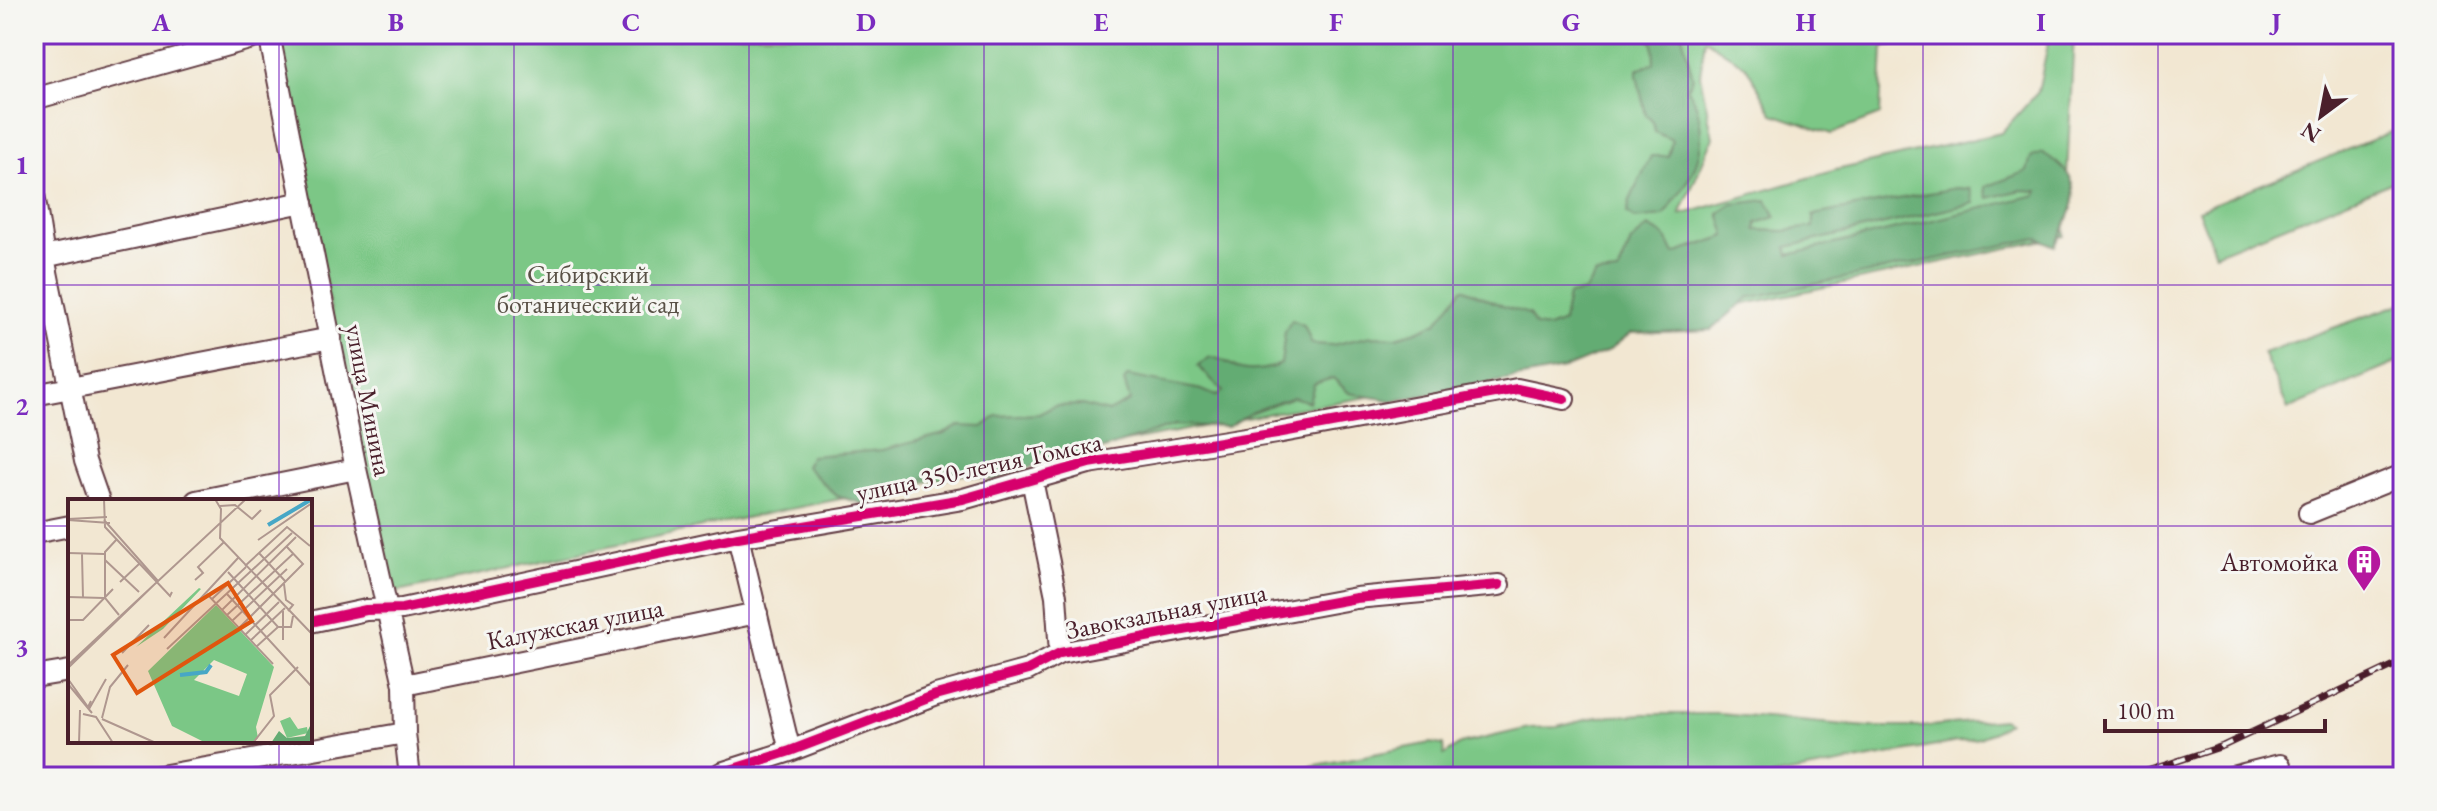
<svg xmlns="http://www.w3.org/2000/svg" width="2437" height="811" font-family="'EB Garamond',serif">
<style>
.green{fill:#7bc786;stroke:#627358;stroke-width:2}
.forest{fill:#64ac73;stroke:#57664f;stroke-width:2}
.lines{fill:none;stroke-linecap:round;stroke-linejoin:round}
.minor-casing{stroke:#633d44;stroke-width:24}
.minor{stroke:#fff;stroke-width:20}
.rail-casing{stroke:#4a1f2b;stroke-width:7}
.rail{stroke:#f6f6f2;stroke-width:4;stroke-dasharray:12;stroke-linecap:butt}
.cycleway-casing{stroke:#f6f6f2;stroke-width:15}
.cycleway{stroke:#d6006c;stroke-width:10}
.grid{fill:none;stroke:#7b2cbf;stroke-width:2;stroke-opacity:0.55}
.labels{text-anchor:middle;stroke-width:6;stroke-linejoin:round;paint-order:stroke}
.park-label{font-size:26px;fill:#595146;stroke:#f6f6f2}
.street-label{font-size:26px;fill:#4a1f2b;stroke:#f6f6f2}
.poi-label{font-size:26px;fill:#4a1f2b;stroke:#f6f6f2;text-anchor:end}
.inset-river{fill:none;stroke:#47a7c6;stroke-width:4}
.inset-road{fill:none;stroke:#af978f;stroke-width:2}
.view{fill:#e0560e;fill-opacity:0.15;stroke:#e0560e;stroke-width:4}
.inset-edge{fill:none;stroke:#4a1f2b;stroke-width:4}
.neatline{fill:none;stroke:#7b2cbf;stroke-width:3}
.grid-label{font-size:26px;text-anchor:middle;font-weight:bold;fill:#7b2cbf}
</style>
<rect width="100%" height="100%" fill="#f6f6f2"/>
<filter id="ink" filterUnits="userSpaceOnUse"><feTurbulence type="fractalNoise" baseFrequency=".0125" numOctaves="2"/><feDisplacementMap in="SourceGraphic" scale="16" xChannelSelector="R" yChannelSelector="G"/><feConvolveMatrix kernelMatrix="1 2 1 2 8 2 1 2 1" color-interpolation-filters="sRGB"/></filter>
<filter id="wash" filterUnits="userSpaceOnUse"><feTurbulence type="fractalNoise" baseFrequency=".006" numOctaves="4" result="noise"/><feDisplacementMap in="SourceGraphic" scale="32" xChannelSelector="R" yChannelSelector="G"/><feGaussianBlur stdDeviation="1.8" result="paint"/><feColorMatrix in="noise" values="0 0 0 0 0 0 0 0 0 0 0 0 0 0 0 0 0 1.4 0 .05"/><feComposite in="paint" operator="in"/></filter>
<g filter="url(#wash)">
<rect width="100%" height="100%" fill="#f2e7d2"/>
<!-- green -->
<path class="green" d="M275,34H1919L1883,48L1880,115L1831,134L1773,114L1746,66L1705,39L1700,75L1713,138L1680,215L1836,170L2001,133L2038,92L2050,34H2074L2064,236L1600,335L1575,363L1271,413L735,520L388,594Z
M2403,127V178L2215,254L2198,210Z
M2403,303V360L2288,409L2263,353Z
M1644,714H1720L1869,727H1919L2002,719L2008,722L1994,732L1979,738L1769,777H1255L1430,743L1443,745L1444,755L1460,744L1529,728L1557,727L1598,717Z"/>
<!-- forest -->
<path class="forest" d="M1631,34H1682L1693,78L1687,89C1694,96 1695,102 1698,112C1709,157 1689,182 1663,216L1635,219L1627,213L1630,200L1651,156H1668L1672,140L1655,132L1653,122L1646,115L1637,76V70L1654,63L1653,43L1647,36L1632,39Z
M2043,153C2091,182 2075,205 2055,246L2038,238L1748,298L1711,330L1631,333L1608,351L1564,369L1394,401L1349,393L1333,378L1314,384L1309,402L1293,397L1252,412L1228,427L1175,425L1101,450L1051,460L994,480L954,472L947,467L904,489L888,484L863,504L837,496L805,466L811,456L882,450L944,434L959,426L982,427L997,416L1039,414L1054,406L1082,405L1108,412L1130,401L1124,381L1128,376L1202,390L1216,396L1223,391L1198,366L1210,357C1225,359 1230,366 1241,369C1254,372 1270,369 1281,364L1285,331L1292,320L1304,325L1312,344L1332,345L1371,336L1396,337L1417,331L1437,322L1463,288L1505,307L1529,314L1535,326L1548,328L1563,322L1568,295L1584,292L1595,275L1618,273L1631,242L1648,227L1665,236L1674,254L1726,236L1719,213L1733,204L1767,200L1776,217L1757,223L1756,230L1784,231L1813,227V215L1956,188L1970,189L1974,203L1787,247L1789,255L2036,195L2038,191L2022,190L1988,198L1985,187L2027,171L2031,157Z"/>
</g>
<g filter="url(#ink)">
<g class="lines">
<defs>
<path id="minor" d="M269,34L356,469L404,685L405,733L410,777
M34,95L41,97L267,34
M34,194L44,257L85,461L99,501
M34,259L303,202
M34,395L331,338
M1032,480L1056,596L1060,653
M196,501L356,469
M2309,513L2403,475
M34,533L70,526
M738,537L790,751
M310,622L366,610L402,609L738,537L963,499L1089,463L1277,433L1517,389L1564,399
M34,677L70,671
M404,685L757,613
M155,777L405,733
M717,777L721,773L790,751L936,695L1028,670L1060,653L1356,598L1499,585
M2232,777L2280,765"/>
</defs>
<!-- minor casing -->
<use href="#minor" class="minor-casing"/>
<!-- minor -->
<use href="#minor" class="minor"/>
<defs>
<path id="rail" d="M2129,777L2223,746L2403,661"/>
</defs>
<!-- rail casing -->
<use href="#rail" class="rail-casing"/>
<!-- rail -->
<use href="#rail" class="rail"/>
<defs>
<path id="cycleway" d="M310,622L366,610L402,609L738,537L963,499L1089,463L1277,433L1517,389L1564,399
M717,777L721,773L790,751L936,695L1028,670L1060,653L1356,598L1499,585"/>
</defs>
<!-- cycleway casing -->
<use href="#cycleway" class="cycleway-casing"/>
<!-- cycleway -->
<use href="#cycleway" class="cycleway"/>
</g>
</g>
<!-- grid -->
<path class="grid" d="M279,34V501M514,34V777M749,34V777M984,34V777M1218,34V777M1453,34V777M1688,34V777M1923,34V777M2158,34V777M34,285H2403M34,526H70M310,526H2403M279,741V777"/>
<!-- icons -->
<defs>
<symbol id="building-pin" viewBox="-11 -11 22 30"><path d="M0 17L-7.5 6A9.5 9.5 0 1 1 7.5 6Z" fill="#b5179e" stroke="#f6f6f2"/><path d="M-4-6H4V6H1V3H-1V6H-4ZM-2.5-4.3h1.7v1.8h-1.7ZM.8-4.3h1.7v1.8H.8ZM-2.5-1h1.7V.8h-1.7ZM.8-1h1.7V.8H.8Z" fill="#fff"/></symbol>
</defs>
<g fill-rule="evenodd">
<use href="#building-pin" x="2344" y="542" width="40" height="54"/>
</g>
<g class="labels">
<!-- park labels -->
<g class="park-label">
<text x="588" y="283">Сибирский<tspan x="588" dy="30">ботанический сад</tspan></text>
</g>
<!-- street labels -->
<g class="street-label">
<text transform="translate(369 400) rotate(79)" y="9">улица Минина</text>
<text transform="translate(979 467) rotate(-12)" y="9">улица 350-летия Томска</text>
<text transform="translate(1166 611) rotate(-11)" y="9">Завокзальная улица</text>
<text transform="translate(575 624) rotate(-11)" y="9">Калужская улица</text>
</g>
<!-- poi labels -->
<g class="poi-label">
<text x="2338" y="571">Автомойка</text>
</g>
</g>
<!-- overview -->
<g transform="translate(68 499)">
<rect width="244" height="244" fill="#f2e7d2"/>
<path d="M133,90L95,130L68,148L131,89ZM148,106L206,168L188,228L190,239L183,244H138L104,227L80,172ZM146,161L179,175L171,197L126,181ZM222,218L230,230L239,228L240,234L219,239L212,222Z" fill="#7bc786" fill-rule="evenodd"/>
<path d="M244,223V244H203L211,232L219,239L237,237Z" fill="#64ac73"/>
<path class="inset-river" d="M200,26L244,0M112,176L138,173L143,166"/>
<path class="inset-road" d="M36,0L37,28L102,97L104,93M147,0L153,10L152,39L243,134M152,7L167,6L184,20L193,11M0,20L39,18M0,21L42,24M49,40L37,53V99L51,116M190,41L244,4M0,54L36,55M191,54L218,83M14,55L15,99M37,61L71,93M177,67L219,28L242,47M160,73L210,128H223L225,117M127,81L135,74L130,68L156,43M52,83L71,65M216,85L218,101L225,106L220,112M139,95L205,165M159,95L244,188M0,98L36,99M144,100L178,68M154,111L228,38M159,116L226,54M0,121H15L45,90M164,122L219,70M171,129L235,65L219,48M243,134L244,160M177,136L211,103M96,139L170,59M215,141V112M182,142L217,109M188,148L210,128M99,150L224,34M54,154L81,126M0,166L178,0M0,169L90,82L36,21M0,180L20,208L23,202M0,185L24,214M21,210L38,180M15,215L28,218L45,244M34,219L42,188L60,166M34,220L88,244M11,244L12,211M185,244L206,217L202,196L230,168"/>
<path class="view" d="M160,84L184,122L69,194L45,156Z"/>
<rect width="244" height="244" class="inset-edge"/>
</g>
<!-- margin -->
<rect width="2437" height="811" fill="none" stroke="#f6f6f2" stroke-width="88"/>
<!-- north arrow -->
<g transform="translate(2321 116) rotate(212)" stroke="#f6f6f2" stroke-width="6" paint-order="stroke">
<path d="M0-6L14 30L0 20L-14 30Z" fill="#4a1f2b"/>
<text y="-12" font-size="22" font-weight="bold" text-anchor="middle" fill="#4a1f2b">N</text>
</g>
<!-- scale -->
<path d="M2105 719v12h220v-12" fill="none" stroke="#4a1f2b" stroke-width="4"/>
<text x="2117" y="719" font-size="24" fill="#4a1f2b" stroke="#f6f6f2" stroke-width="6" paint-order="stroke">100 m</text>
<rect x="44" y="44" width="2349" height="723" class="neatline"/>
<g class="grid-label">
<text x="161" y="31">A</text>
<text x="396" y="31">B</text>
<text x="631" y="31">C</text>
<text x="866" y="31">D</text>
<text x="1101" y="31">E</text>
<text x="1336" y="31">F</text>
<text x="1571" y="31">G</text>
<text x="1806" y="31">H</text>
<text x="2041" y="31">I</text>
<text x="2276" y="31">J</text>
<text x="22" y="174">1</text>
<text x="22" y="415">2</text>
<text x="22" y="656">3</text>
</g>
</svg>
